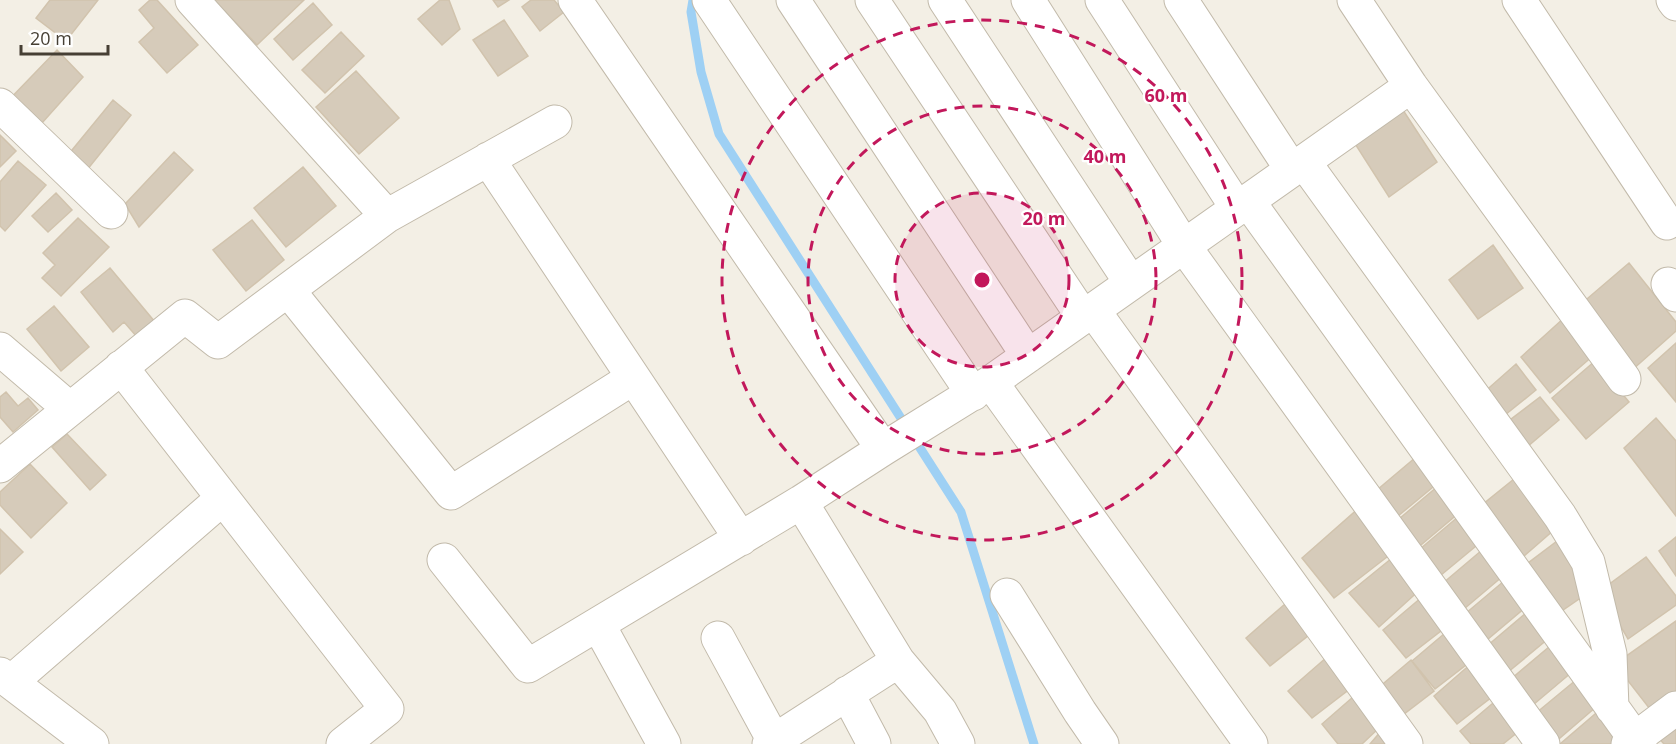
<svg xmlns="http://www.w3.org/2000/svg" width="1676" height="744" font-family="'Open Sans',sans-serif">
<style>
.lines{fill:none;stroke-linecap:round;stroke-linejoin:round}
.stream{stroke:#9ed0f4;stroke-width:9}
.building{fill:#d6cbba;stroke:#d1c3ad;stroke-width:1.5}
.minor-casing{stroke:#c2baaa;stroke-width:35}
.minor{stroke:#fff;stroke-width:33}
.ring{fill:none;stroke:#c2185b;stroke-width:3;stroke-dasharray:10 8}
.centre{fill:#c2185b;stroke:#fff;stroke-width:3}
.ring-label{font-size:18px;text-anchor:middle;font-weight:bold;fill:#c2185b;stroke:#fff;stroke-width:4.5;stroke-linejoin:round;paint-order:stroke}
</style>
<rect width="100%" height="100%" fill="#f3efe5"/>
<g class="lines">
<!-- stream -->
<path class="stream" d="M693,0L691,12L701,72L719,134L961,512L1034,744"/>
</g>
<!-- building -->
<path class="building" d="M50,0H98L66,41L36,18Z
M150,0H157L198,45L167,73L139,42L154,28L139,10Z
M214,0H304L257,45Z
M440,0H449L460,29L442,45L418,19Z
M493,0H509L498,7Z
M531,0H554L564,12L540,31L522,7Z
M313,3L332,25L293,60L274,39Z
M504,20L528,56L498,76L473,40Z
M341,32L364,56L325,93L302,70Z
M57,50L83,77L34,132L5,104Z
M356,71L399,118L359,154L316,107Z
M113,100L131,115L87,170L68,155Z
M1399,104L1437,162L1389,197L1352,139Z
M0,135L16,151L0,167Z
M174,152L193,170L139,227L125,204Z
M18,161L46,185L5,231L0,226V182Z
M303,167L336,206L286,247L254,208Z
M56,193L72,210L48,232L32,216Z
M78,218L109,247L61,296L42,278L55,265L43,253Z
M252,220L284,260L246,291L213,250Z
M1493,245L1523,288L1478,319L1449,280Z
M1629,263L1676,322V331L1631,371L1581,304Z
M110,268L155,322L137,337L124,322L113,332L81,292Z
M54,306L89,347L61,371L27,329Z
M1565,317L1594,355L1550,393L1521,357Z
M1676,343V402L1648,368Z
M1595,361L1629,402L1586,439L1552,398Z
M1516,364L1536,390L1500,419L1482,394Z
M6,392L18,406L28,398L38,410L13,432L0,417V397Z
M1540,397L1559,420L1521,452L1502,426Z
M1656,418L1676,441V516L1624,448Z
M67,434L106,475L90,490L52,447Z
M1422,452L1444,478L1392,521L1371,495Z
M30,464L67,503L31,538L0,505V492Z
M1514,479L1554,530L1517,562L1477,509Z
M1444,481L1466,507L1415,550L1393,524Z
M1360,507L1396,550L1334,598L1302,558Z
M1465,511L1487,537L1435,580L1414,554Z
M0,529L23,552L0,574Z
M1676,537V576L1659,551Z
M1561,538L1592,590L1553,617L1520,569Z
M1488,545L1509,571L1458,614L1436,589Z
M1397,554L1423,587L1379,627L1349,593Z
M1646,557L1676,596V605L1628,639L1600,591Z
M1510,576L1532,602L1481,645L1459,619Z
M1422,597L1446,627L1406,658L1383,630Z
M1285,604L1309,635L1270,666L1246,638Z
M1532,608L1554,634L1502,677L1481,651Z
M1676,621V694L1653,713L1615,664Z
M1451,628L1475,658L1435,689L1412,661Z
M1556,641L1578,667L1527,710L1505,684Z
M1327,657L1351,688L1312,718L1288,691Z
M1411,660L1434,691L1395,721L1371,694Z
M1473,662L1497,693L1457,724L1434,696Z
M1582,675L1603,701L1553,744L1530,718Z
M1353,697L1380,727L1362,744H1338L1322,724Z
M1499,698L1523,728L1503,744H1471L1460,731Z
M1602,708L1625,734L1613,744H1560Z
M1676,720V744H1664L1657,736Z
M1382,730L1394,744H1370Z"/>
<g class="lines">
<defs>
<path id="minor" d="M192,0L387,216
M575,0L883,449
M709,0L973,394
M793,0L1028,356
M872,0L1083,317
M945,0L1131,283
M1028,0L1184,246L1543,744
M1102,0L1237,208
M1181,0L1292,170
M1354,0L1411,86L1624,379
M1519,0L1667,223
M1673,0L1676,4
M0,105L111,212
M488,159L741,539
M1304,162L1560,516L1588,562L1610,654L1612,708
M1248,201L1635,739L1640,744
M1668,284L1676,295
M288,290L451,493L633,378
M1093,310L1406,744
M0,349L70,409
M121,367L387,709L343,744
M991,382L1251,744
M0,466L185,316L218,342L387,216L555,122
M801,502L898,661L940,711L958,744
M444,560L528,666L801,502L883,449L991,382L1411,86
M1007,595L1080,712L1102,744
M598,624L664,744
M718,638L774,741
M0,674L92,744
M11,682L223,498
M847,693L874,744
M769,744L898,661
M1628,744L1676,708"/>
</defs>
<!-- minor casing -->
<use href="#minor" class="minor-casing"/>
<!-- minor -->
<use href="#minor" class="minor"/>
</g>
<!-- distance rings -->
<circle cx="982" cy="280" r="87" fill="#c2185b" fill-opacity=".12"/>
<g class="ring">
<circle cx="982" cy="280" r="87"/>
<circle cx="982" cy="280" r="174"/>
<circle cx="982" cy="280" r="260"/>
</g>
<circle cx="982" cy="280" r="9" class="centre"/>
<g class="ring-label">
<text x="1166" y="102">60 m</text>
<text x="1105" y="163">40 m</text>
<text x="1044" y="225">20 m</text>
</g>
<!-- scale -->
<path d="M21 45v9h87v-9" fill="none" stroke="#463f34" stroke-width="3"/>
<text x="30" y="45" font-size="18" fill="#463f34" stroke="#ffffff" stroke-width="4.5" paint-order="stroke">20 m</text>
</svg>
